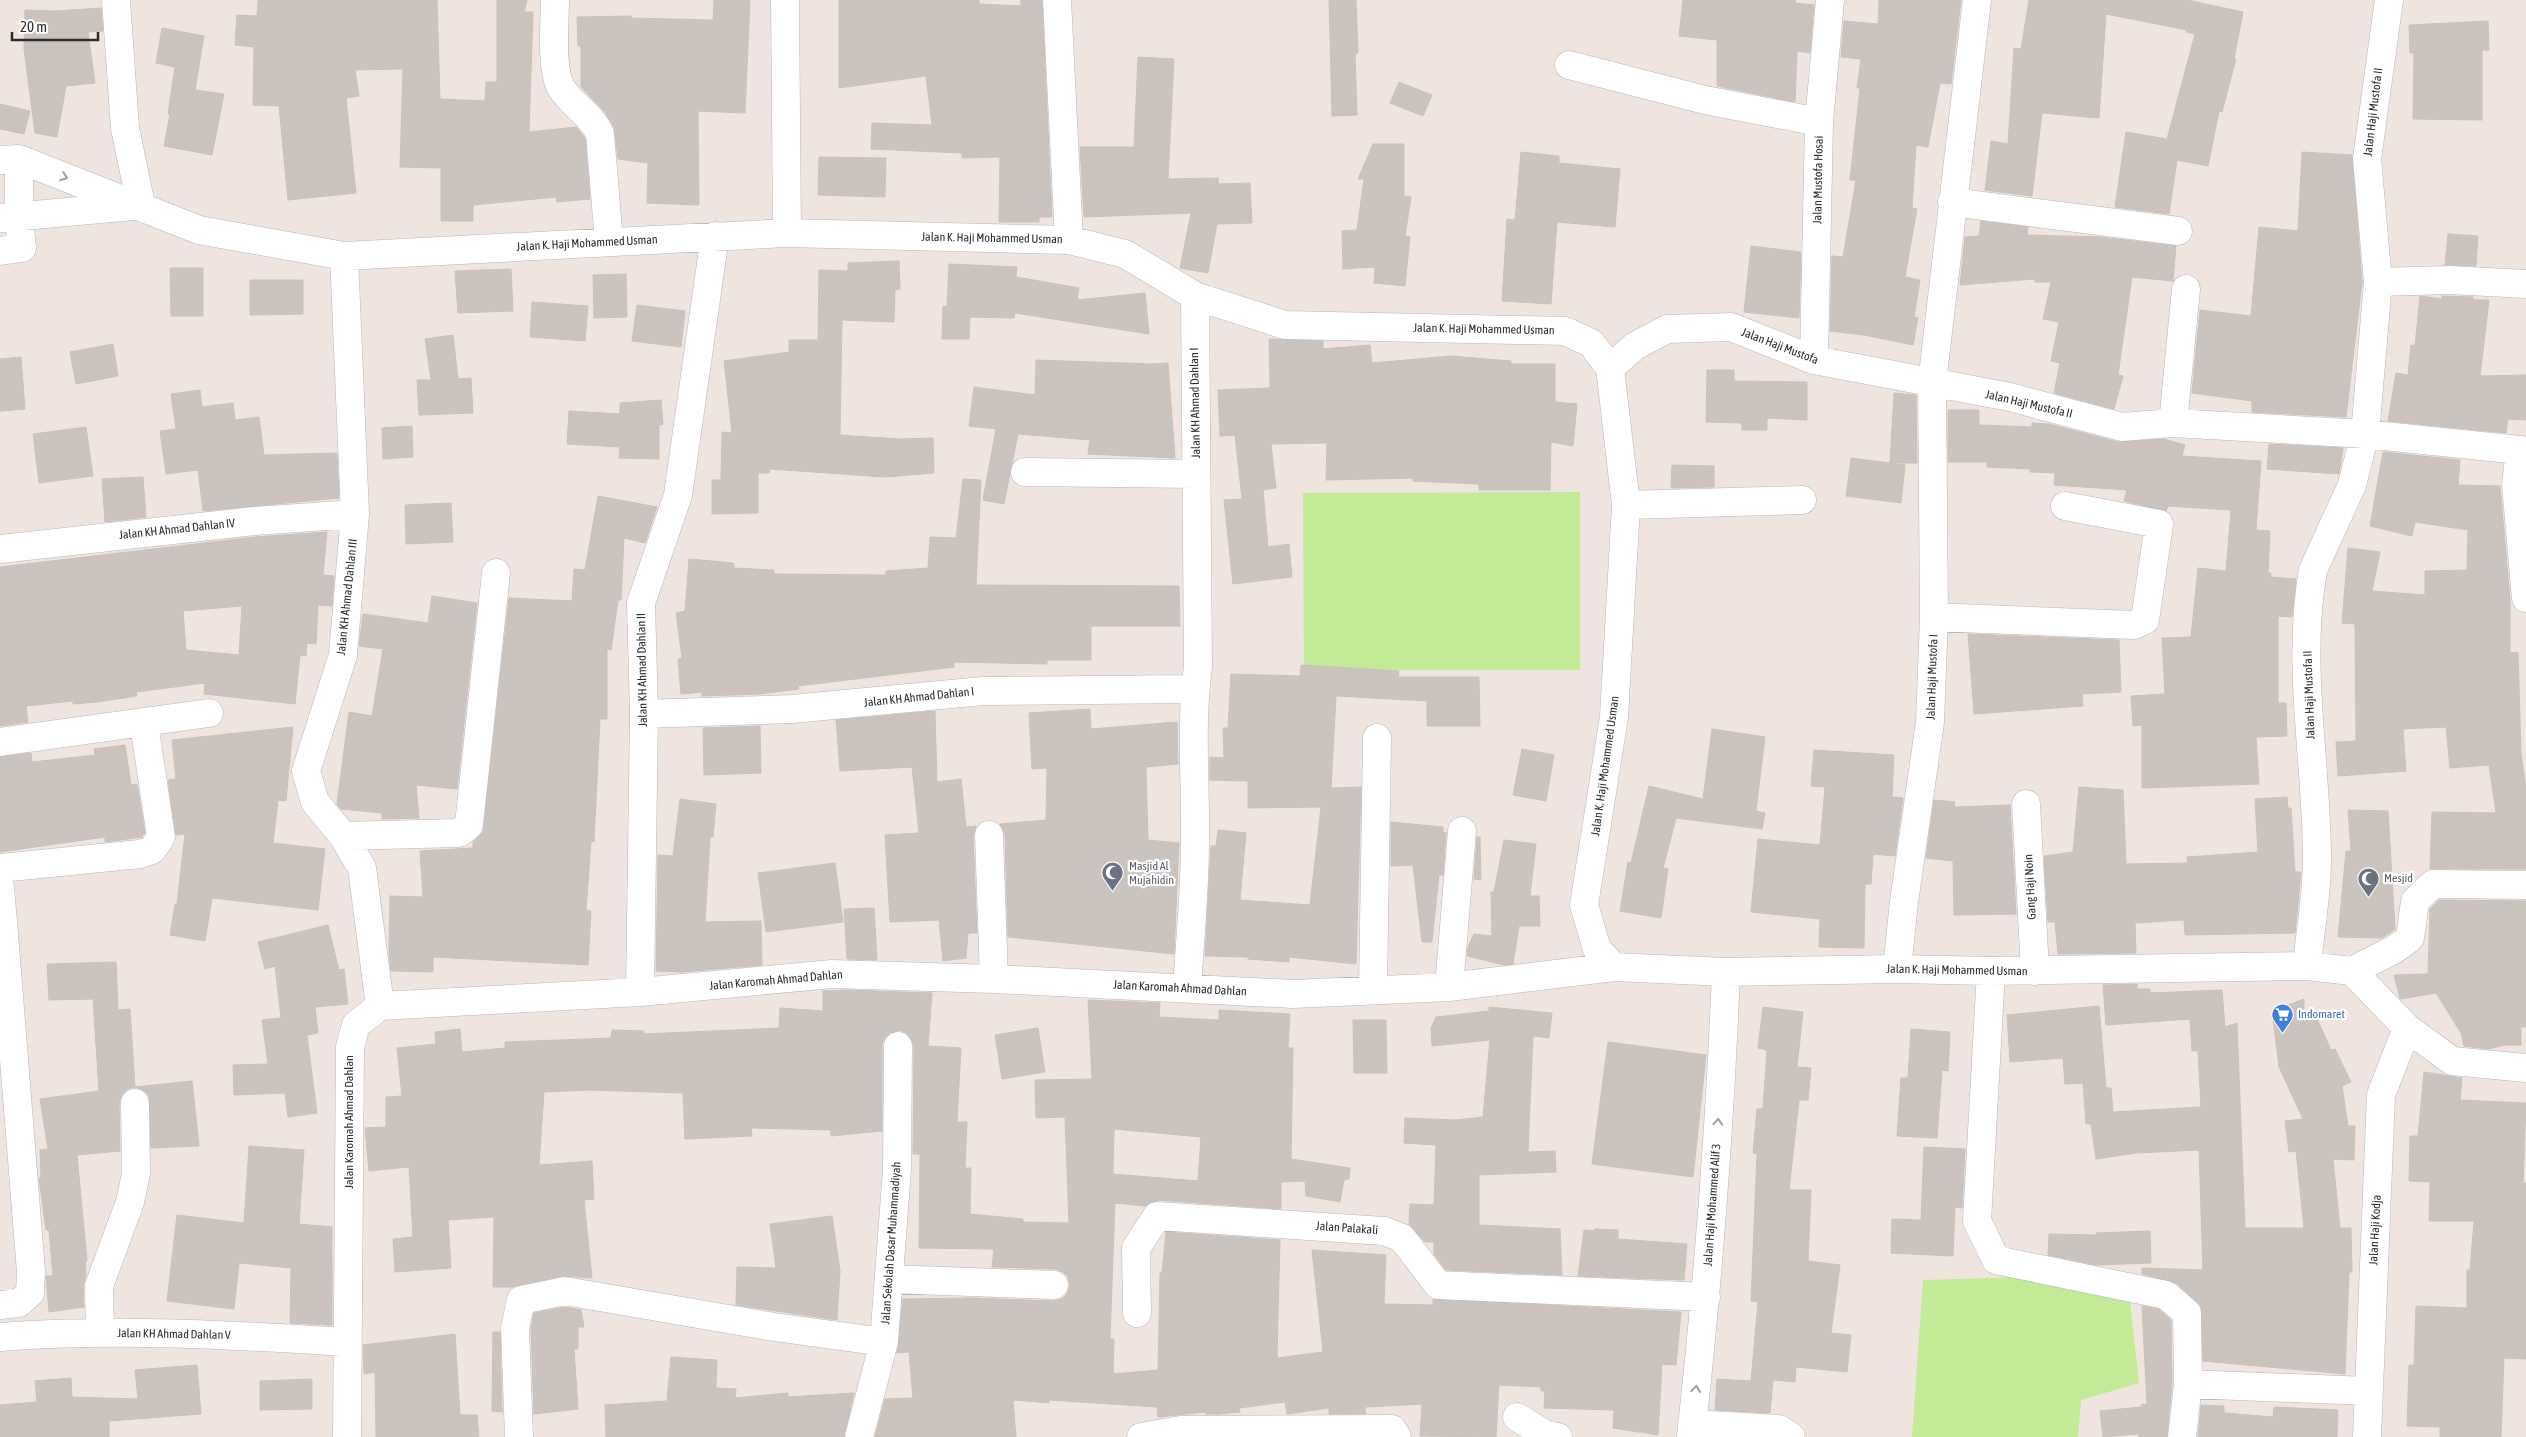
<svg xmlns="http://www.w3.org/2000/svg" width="2526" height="1437" font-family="'Asap Condensed',sans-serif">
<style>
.green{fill:#c2ea97}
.building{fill:#cbc3bd;stroke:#cbc1b7;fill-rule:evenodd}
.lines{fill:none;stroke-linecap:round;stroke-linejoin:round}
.minor-casing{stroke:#b2b7c1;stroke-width:29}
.minor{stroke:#fff;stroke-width:28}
.oneway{stroke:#a0a0a0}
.labels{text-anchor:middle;stroke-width:4.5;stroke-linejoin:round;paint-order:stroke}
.street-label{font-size:12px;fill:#2d2d2d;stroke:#fff}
.worship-label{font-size:12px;fill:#5b616d;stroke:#fff;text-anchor:start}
.shop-label{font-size:12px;fill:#366cbe;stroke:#fff;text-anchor:start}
</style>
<rect width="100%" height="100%" fill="#efe5de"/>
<!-- green -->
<path class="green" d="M1580,492V670H1304L1303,493Z
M2127,1274L2139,1383L2081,1400L2078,1437H1912L1923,1280Z"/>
<!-- building -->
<path class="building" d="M258,0H437L440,99L485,101L486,82H497V0H527L524,12H533L529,132L576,127L585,138L590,199L557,202L556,197L473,205V221H441V168L400,167L403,69L355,70L359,96L346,98L356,193L288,200L279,106L253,105L254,47L235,45L237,15L257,16Z
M714,0H750L745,113L698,111L699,205L647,203L648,163L618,159L614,127L604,111L581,87V46H578L577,17L631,16V18L713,20Z
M839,0H979V4L1021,6V0H1042L1052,217H1039V222H999L1000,157L962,158V153L871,149L872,123L932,125L926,76L839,88Z
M1329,0H1356L1358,53L1355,54L1357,115L1332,116Z
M1683,0H1795V3L1814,5L1810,53L1797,51L1795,102L1717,86V40L1679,36Z
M1879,0H1961L1951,84L1940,83L1928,147L1916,145L1912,208L1917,209L1905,277L1920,280L1914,317L1918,318L1913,345L1864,335L1830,331L1832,256L1843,257L1856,180H1850L1860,88H1857L1861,59L1841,57L1844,21L1878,24Z
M2029,0H2187L2243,12L2234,59H2236L2222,112L2219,111L2208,166L2177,160L2169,214L2115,207L2126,132L2167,139L2195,34L2186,32L2187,30L2106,14L2099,118L2042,113L2032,196L1985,190L1991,141L2008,144L2014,48L2021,49Z
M101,8L103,31L88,32L95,83L66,86L57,137L35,133L24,49L25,10L56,11Z
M2488,21L2489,50H2482V120L2413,119L2414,53H2410L2409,25Z
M162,28L204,36L195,90L224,94L212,155L164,146L170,114H168L175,67L156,63Z
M1138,57L1174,59L1168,179L1218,178V184L1250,183L1252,223L1217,224L1208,273L1180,268L1191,213L1084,217L1080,147H1134Z
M1399,82L1432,95L1423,116L1390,103Z
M0,104L30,111L24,134L0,129Z
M1373,144H1404V196L1411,197L1405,236L1410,237L1405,286L1374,283L1375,267L1343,269L1342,231L1357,230L1364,179H1358Z
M1521,152L1559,156V163L1620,169L1615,227L1557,222L1551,304L1502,301L1507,219L1515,220Z
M2302,152L2352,155L2362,282L2346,417L2252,412V401L2192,393L2200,310L2251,316L2259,227L2298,231Z
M819,157L886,158L885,197L818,195Z
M1981,221L2028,227L2027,235L2100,237L2176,246L2173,281L2132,277L2118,375L2123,376L2114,409L2054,393L2060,363L2051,361L2059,322L2043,319L2051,282H2035V279L1960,285L1965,237L1979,236Z
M2448,234L2478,236L2476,266L2445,265Z
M1751,246L1801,252L1799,318L1744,312Z
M899,261L900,289L895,290L894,322L842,320L840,435L900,439L933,438L934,473L885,477L770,469L769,473H758V513L712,514V480H721L722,432L732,433L724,361L789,352V340H818L819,270L848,271V263Z
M949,264L1017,267L1016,277L1079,288L1077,300L1145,293L1149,334L1015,313L1014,318L970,317L969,339H942L943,306L947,307Z
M170,268H203V316H171Z
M511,269L513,311L458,313L455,271Z
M626,274L627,317L594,318L593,275Z
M250,280H303V314L250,315Z
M2420,296L2442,299V296L2473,297V300H2489L2480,376L2526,375V420L2508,419L2506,433L2388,421L2396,373L2408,375L2411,345L2415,346Z
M532,302L588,306L585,341L530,337Z
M637,305L685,311L681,347L632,341Z
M453,335L458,379L471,378L473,413L419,415L417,380H431L425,339Z
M1269,339L1323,341V349L1370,345L1372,363L1451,356L1511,361V364H1555V402L1577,404L1573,446L1551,442L1550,490H1479V484L1413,481V478L1326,480L1327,443L1271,444L1276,488L1263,490L1268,547L1289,544L1292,577L1233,584L1224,500L1242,499L1235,435L1220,436L1218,390L1270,388Z
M113,344L118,376L76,384L70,352Z
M21,357L25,409L0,411V359Z
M1036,360L1152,364L1168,363L1175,458L1088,454L1090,440L1018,434L1004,504L983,500L996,429L969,426L974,387L1035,395Z
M1707,370H1734V381L1807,382V420L1767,418V430H1742V423L1706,422Z
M200,390L202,407L233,403L235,420L259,417L264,455L337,453L339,498L203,511L198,470L166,474L160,431L176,429L171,394Z
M1894,393L1916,395L1917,463H1890Z
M661,400L663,424L659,425V459L619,458L620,447L567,444L569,411L620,414V403Z
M1948,410H1979V425L2032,427V423L2049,424L2118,442L2164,439L2185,445L2182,456L2261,461L2256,530L2270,531L2268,573H2271V577L2296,579L2292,617L2278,616V703H2286L2287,736L2256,737L2259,784L2142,788V725L2133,726L2131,696L2165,694L2162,638L2191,637L2198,568L2226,571L2231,510L2168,506L2166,511L2124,501L2127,490L2054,485L2055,473L2030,472V469L1987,467V462H1948Z
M412,426L413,457L383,459L382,428Z
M86,427L93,476L39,483L33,434Z
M2269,444L2343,448L2339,474L2267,469Z
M2383,452L2460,460L2458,485L2500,486L2510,600V653L2518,652L2521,753L2526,788V869H2430L2432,812L2496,813L2489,765L2450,768L2446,727L2403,729L2406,771L2338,776L2336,742L2356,741L2355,624L2342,623L2348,548L2380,552L2372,591L2425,595V571L2467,570L2468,530L2415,522L2412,536L2370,526Z
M1851,458L1905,465L1901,503L1846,496Z
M1672,465L1714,466V487L1671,488Z
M143,477L146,517L105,522L102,479Z
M963,479L981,480L976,585L1179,586L1180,626H1091V660H1047V664L954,662V667L798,686L799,689L759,694L702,696V692L681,694L678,659L682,658L676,613L685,611L689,559L734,563V568L774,570V574L886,575V571L928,568L930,537L956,538Z
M598,496L657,507L645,543L624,538L621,600H618L611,650L607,649V719H600L594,842L591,841L586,910L591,911L588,965L433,957V972L391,971L389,953L390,896L423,897L420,851L473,848V842L483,832L509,598L572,601L574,569L585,570Z
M451,503L453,542L406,544L405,505Z
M327,532L323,575L334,576L332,606L318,605L316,644L307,643L306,656L300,655L295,704L204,694L205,683L136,692L137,696L97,702L73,704V701L26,706L28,722L0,726V567L255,537ZM242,606L239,655L186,650L183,611Z
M432,596L477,603L457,789L416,785L419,818L382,819V813L341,809L337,804L349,712L372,716L383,649L359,646L363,614L428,623Z
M1968,634L2119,640L2121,692L2082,694L2083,706L1974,714Z
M1301,665L1399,671L1398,677H1479L1480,726H1427V701L1336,696L1331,788L1361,787L1356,964L1289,957V962L1248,959V957L1205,956L1211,846H1216L1218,830L1246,833L1240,900L1310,905L1321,807L1248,808V781L1210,780V757L1224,758L1223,728H1228L1231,674L1300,676Z
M1090,709L1091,729L1177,722L1178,764L1146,767L1148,840L1179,843L1174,954L1008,937L1005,834L1000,824L1046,820L1047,768L1032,769L1029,713Z
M935,711L937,782L961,779L966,827L976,826L973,836L977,933H968L966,958L943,961L939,920L890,922L885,835L919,833L912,767L840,771L836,720Z
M760,726L761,773L704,775L703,728Z
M293,727L286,801L278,800L273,843L325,849L318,910L212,898L205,941L170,935L175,904H177L185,834L176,835L168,780L176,779L172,740Z
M1712,729L1765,737L1756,811L1765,813L1762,829L1676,818L1663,868L1668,869L1661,918L1620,911L1628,862L1631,863L1649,786L1703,799Z
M125,745L131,785L137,784L145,833L142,837L105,842V837L0,852V757L31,753L32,762L95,755L94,749Z
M1522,749L1554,755L1546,801L1513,795Z
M1814,750L1894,755L1892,797L1903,798L1895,856L1873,854L1871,884H1865L1864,948L1819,947L1820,919L1751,912L1758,839L1820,845L1825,787L1811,786Z
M2079,787L2123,790L2126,864L2188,863L2187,857L2258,852L2255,799L2287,797L2288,808H2291L2295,872H2301L2295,933L2185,935L2184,920L2135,923L2136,953L2058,954L2055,922H2048L2044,856L2073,852Z
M680,799L716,804L713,837H710L705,922L761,921L762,965L682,972L656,971L658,855L673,856Z
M1934,800L1955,802L1954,807L2010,805L2016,914L1954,915L1953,861L1926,858Z
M2348,810L2388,811L2395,929L2382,938L2338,937L2346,851H2351Z
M1391,822L1443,827V832L1446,833L1443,875H1439L1432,942H1422L1413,865L1391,866Z
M1477,837H1480L1481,880L1474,879Z
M1504,840L1536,844L1530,896H1539L1540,926H1519L1513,964L1504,965L1467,956L1468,947L1474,934L1492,936L1491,892H1494Z
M835,863L843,922L766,932L758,873Z
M2439,900L2526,901V1027H2521V1045H2505L2488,1049L2464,1046L2461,1033L2436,993L2400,999L2394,975L2428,974L2430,909Z
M874,908L877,960L847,959L844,909Z
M328,925L339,970L344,969L348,1004L315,1007L318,1033L307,1035L317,1113L288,1117L285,1093L234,1095L233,1065L268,1064L262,1020L281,1018L275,966L265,969L258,942Z
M116,962L118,1010L130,1009L135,1087L192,1081L199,1146L151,1148L149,1095L143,1090L135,1087L127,1089L122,1095L119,1103L120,1151L77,1155L87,1261L85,1262L86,1275L83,1286L84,1307L49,1312L46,1276H53L49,1230H46L39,1178H41L40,1150L48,1149L40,1099L99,1091L93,999L49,1000L47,964Z
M2137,984V989H2150V993L2222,990L2225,1027L2237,1023L2245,1228H2304L2296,1151L2289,1152L2285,1121L2303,1119L2279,1067L2272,1011L2304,999V1013L2315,1014L2331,1050L2335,1049L2351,1082L2342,1086L2348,1126H2355L2354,1160L2333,1159L2340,1228H2351L2352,1272H2349L2345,1374L2203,1361L2201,1306L2176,1283L2142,1274V1268L2203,1270L2199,1150L2136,1153L2096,1159L2091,1124H2086L2083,1083L2065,1084L2063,1058L2010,1062L2007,1015L2099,1006L2106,1088H2111L2113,1112L2201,1107L2198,1051H2192L2190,1019L2106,1025L2103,985Z
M849,990L932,993L928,1046L961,1048L957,1122H967L965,1168H971L970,1214L1023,1219V1222L1069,1223L1065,1117L1036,1118L1035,1080L1092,1079L1088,1000L1160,1003L1159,1017L1219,1020V1010L1290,1014L1288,1048H1293L1291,1159L1350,1168L1349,1179L1344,1180L1340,1202L1306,1196L1305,1181L1281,1182V1209L1158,1200L1146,1206L1115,1203L1110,1339H1114L1113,1374L1158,1370L1160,1273H1162L1166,1232L1280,1240L1277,1358L1323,1352L1312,1250L1386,1255L1384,1304L1433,1305V1299L1681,1312L1676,1365L1662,1364L1658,1435L1613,1428L1614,1410L1544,1408L1545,1391H1541V1387L1499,1385L1496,1437L1420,1436L1422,1404L1365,1407L1366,1414H1329V1408L1287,1414L1285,1402L1239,1408L1240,1412L1219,1414H1206L1205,1412L1158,1417L1157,1407L1049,1400V1403L1013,1400L1016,1437H875L885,1399L913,1398L909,1352L897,1353L903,1299L972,1298L1053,1301L1062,1299L1067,1294L1070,1286L1068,1277L1063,1272L1055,1269L992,1267L994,1249L919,1248L920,1154H913L914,1046L911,1038L905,1032L899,1030L890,1033L884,1039L882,1045V1131L831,1136V1130L751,1128L752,1136L685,1139L683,1093L590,1090L544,1092L539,1165L592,1161L594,1199L584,1200L592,1278L562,1276L513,1287H493L494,1217L448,1220L451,1268L395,1272L393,1239L413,1237L409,1167L369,1171L365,1128L386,1127V1097L402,1096L397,1048L436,1044L435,1032L460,1029L462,1052L505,1048V1042L611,1038L612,1030L644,1031V1034L779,1028L780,1008L823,1011V991ZM1114,1129L1201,1137L1198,1181L1113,1174Z
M1489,1007L1552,1013L1549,1038L1533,1036L1528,1152L1555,1151L1556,1172L1479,1175V1225L1560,1229L1562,1275L1446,1270L1434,1254V1242H1425L1409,1224L1410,1204L1434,1205L1436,1145L1404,1143L1405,1118L1456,1120L1483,1117L1490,1040L1432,1046L1431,1028L1436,1017L1489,1011Z
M1763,1007L1803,1012L1797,1067L1811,1068L1808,1100H1799L1789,1190H1811L1808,1261L1840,1265L1831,1333L1851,1335L1847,1372L1796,1367L1795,1382L1773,1380L1770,1413L1715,1410L1717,1379L1751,1381L1758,1302L1751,1301L1757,1154L1753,1153L1757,1109H1763L1767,1050L1758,1048Z
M1353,1020H1386L1387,1073H1354Z
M1038,1028L1045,1072L1002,1079L995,1035Z
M1911,1029L1950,1032L1948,1071L1942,1070L1937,1138L1897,1136L1901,1078H1908Z
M1608,1042L1706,1055L1693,1177L1592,1164Z
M2424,1072L2462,1078L2460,1100L2526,1103L2523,1183H2526V1359L2504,1358L2501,1437H2440V1427L2407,1426L2409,1365H2414L2416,1306L2467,1308V1270H2470L2474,1221H2429L2430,1182L2409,1181L2410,1136H2418Z
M249,1146L304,1150L299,1224L332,1227V1325L290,1323L291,1268L239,1263L234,1309L167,1301L177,1215L244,1223Z
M1924,1147L1965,1149L1962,1208L1955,1207L1953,1256L1891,1253L1892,1219L1921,1220Z
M832,1216L840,1271L837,1320L736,1305L737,1267L776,1268L770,1224Z
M1595,1229L1618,1230V1239L1687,1244L1684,1280L1578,1276L1584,1230L1595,1231Z
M2150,1231L2151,1263L2096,1265L2048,1255L2049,1234L2097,1235L2096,1233Z
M2142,1306L2159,1309L2171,1320L2172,1383L2167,1437H2139V1434L2103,1437L2100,1411L2141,1407L2142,1404L2147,1405Z
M565,1307L581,1310L584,1327H578V1349H574L578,1409L534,1414L531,1329L534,1313Z
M493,1332H500L502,1412L492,1411Z
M455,1334L460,1415H477L479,1437H376L375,1372L364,1374L363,1345Z
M671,1357L717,1360L716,1388L736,1389L735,1398L788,1393V1397L854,1393L844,1437H606L605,1405L667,1401Z
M197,1365L201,1414L109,1421V1437H0V1405L37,1402L35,1381L71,1378L72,1397L138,1399L135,1370Z
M312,1379V1409L260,1410V1381Z
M2201,1405L2224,1406V1413L2273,1417L2274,1407L2338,1410L2337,1437H2198Z"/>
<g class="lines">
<defs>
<path id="minor" d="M116,0L125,128L141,205
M555,0C555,22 550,71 562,89C573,106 592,115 600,134L609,242
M785,0L787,233
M1057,0L1069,240
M1569,65L1705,100L1819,122
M0,160L19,159L199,230L344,256L787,233L1069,240L1125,254L1195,296L1285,325L1565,331L1591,343L1610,368L1626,505L1614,717L1584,905L1597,949L1614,967
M1952,202L2178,231
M0,218L134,206
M0,251L22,248L19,218V159
M344,256L355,514L343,655L306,771L315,802L343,836L362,868L380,1006
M2378,282L2450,280L2526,284
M1814,360L1819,122L1830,0
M1610,368L1635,346L1667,329L1731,327L1814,360L2010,397L2122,427L2173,423L2365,434L2520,450L2516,485L2526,598
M2173,423L2186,289
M1025,472L1196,474
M1626,505L1802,500
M0,549L254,521L355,514
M1934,617L2134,625L2145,620L2159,524L2065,506
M644,714L792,709L983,691L1195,689
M0,742L209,713
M2026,804L2035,971
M989,835L994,979
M343,836L459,833L469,825L496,573
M0,868L140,854L152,850L161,837L144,723
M0,887L4,934H0
M2307,966C2310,931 2317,895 2317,860C2317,763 2296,666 2313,570L2352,485L2365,434L2378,282L2367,159L2389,0
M1897,969L1904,902L1930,722L1934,617L1932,383L1977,0
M1991,971L1977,1221L1996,1260L2166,1295L2187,1313L2188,1384L2182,1437
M2352,971L2395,949L2410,938L2415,901L2433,884L2526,885
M1449,987L1462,831
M1187,988C1190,939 1195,891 1195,842C1196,784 1190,725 1198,667L1195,296
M1373,989L1377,738
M640,992L644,714L641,603L678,495L715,236
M889,1279L1054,1285
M0,1305L19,1303L30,1293L31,1272L4,934
M1137,1313L1136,1248L1157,1216L1384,1231L1402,1238L1438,1285L1706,1297
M100,1333L99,1286L130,1202L136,1173L135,1103
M0,1337C116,1328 232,1335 347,1342
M2188,1384L2368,1391
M1517,1417L1546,1435L1558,1437
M1692,1424L1779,1429L1791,1437
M347,1437L350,1047L356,1025L380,1006L640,992L832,974L994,979L1293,994L1449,987L1614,967L1726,972L1897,969L1991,971L2307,966L2352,971L2407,1028L2452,1061L2526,1068
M519,1437L515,1328L521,1300L565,1291L774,1327L884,1342
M859,1437L884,1342L897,1169L898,1046
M1141,1437L1181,1430L1392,1429L1397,1437
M1691,1437C1708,1282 1720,1127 1726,972
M2367,1437L2381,1095L2407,1028"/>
</defs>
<!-- minor casing -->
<use href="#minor" class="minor-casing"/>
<!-- minor -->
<use href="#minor" class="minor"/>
</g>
<!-- one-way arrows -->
<defs><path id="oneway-chevron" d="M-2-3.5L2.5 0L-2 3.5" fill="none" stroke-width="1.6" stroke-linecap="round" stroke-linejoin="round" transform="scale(1.25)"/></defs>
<g class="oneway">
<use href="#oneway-chevron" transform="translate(64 177) rotate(21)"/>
<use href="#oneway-chevron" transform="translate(1718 1122) rotate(-86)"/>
<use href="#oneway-chevron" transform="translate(1696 1389) rotate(-84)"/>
</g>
<!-- icons -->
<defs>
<symbol id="mosque-pin" viewBox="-11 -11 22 30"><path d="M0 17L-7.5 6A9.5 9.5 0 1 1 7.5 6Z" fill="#6b7280" stroke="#fff"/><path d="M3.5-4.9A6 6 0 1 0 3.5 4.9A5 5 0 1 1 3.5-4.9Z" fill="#fff"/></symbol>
<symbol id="supermarket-pin" viewBox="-11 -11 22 30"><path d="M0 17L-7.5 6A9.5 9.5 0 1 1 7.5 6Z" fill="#3f7fe0" stroke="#fff"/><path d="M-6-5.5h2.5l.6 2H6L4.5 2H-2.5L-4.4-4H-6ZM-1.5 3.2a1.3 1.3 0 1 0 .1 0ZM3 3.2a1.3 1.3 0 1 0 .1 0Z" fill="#fff"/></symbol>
</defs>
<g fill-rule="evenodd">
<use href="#mosque-pin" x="1100" y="860" width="25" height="34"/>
<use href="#mosque-pin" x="2356" y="866" width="25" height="34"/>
<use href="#supermarket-pin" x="2270" y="1002" width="25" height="34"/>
</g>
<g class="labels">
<!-- street labels -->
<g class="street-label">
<text transform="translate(2373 112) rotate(-83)" y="4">Jalan Haji Mustofa II</text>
<text transform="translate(1818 180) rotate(-89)" y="4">Jalan Mustofa Hosai</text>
<text transform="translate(992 238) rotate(1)" y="4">Jalan K. Haji Mohammed Usman</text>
<text transform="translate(587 243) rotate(-3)" y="4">Jalan K. Haji Mohammed Usman</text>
<text transform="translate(1484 329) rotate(1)" y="4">Jalan K. Haji Mohammed Usman</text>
<text transform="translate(1780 346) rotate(21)" y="4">Jalan Haji Mustofa</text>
<text transform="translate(1195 403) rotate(-91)" y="4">Jalan KH Ahmad Dahlan I</text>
<text transform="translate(2029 404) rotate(13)" y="4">Jalan Haji Mustofa II</text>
<text transform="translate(177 529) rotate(-6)" y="4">Jalan KH Ahmad Dahlan IV</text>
<text transform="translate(347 597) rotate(-84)" y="4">Jalan KH Ahmad Dahlan III</text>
<text transform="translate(642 670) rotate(-91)" y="4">Jalan KH Ahmad Dahlan II</text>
<text transform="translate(1932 677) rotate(-88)" y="4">Jalan Haji Mustofa I</text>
<text transform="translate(2309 695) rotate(-92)" y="4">Jalan Haji Mustofa II</text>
<text transform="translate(919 697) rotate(-6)" y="4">Jalan KH Ahmad Dahlan I</text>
<text transform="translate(1605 766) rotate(-82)" y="4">Jalan K. Haji Mohammed Usman</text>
<text transform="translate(2030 887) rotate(-93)" y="4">Gang Haji Noin</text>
<text transform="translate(1957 970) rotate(1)" y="4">Jalan K. Haji Mohammed Usman</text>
<text transform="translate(776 980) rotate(-5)" y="4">Jalan Karomah Ahmad Dahlan</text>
<text transform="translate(1180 988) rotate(3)" y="4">Jalan Karomah Ahmad Dahlan</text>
<text transform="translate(349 1122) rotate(-90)" y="4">Jalan Karomah Ahmad Dahlan</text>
<text transform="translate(1712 1205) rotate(-86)" y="4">Jalan Haji Mohammed Alif 3</text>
<text transform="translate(1347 1228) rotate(4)" y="4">Jalan Palakali</text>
<text transform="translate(2375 1230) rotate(-87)" y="4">Jalan Haji Kodja</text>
<text transform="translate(891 1243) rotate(-86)" y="4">Jalan Sekolah Dasar Muhammadiyah</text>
<text transform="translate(174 1334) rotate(1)" y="4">Jalan KH Ahmad Dahlan V</text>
</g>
<!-- worship labels -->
<g class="worship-label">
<text x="1129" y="870">Masjid Al<tspan x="1129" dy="14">Mujahidin</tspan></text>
<text x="2384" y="882">Mesjid</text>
</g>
<!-- shop labels -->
<g class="shop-label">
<text x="2298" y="1018">Indomaret</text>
</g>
</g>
<!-- scale -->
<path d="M12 32v8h86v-8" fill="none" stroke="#2d2d2d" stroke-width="2.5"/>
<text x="20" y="32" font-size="15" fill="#2d2d2d" stroke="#ffffff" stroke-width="4" paint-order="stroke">20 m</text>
</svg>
